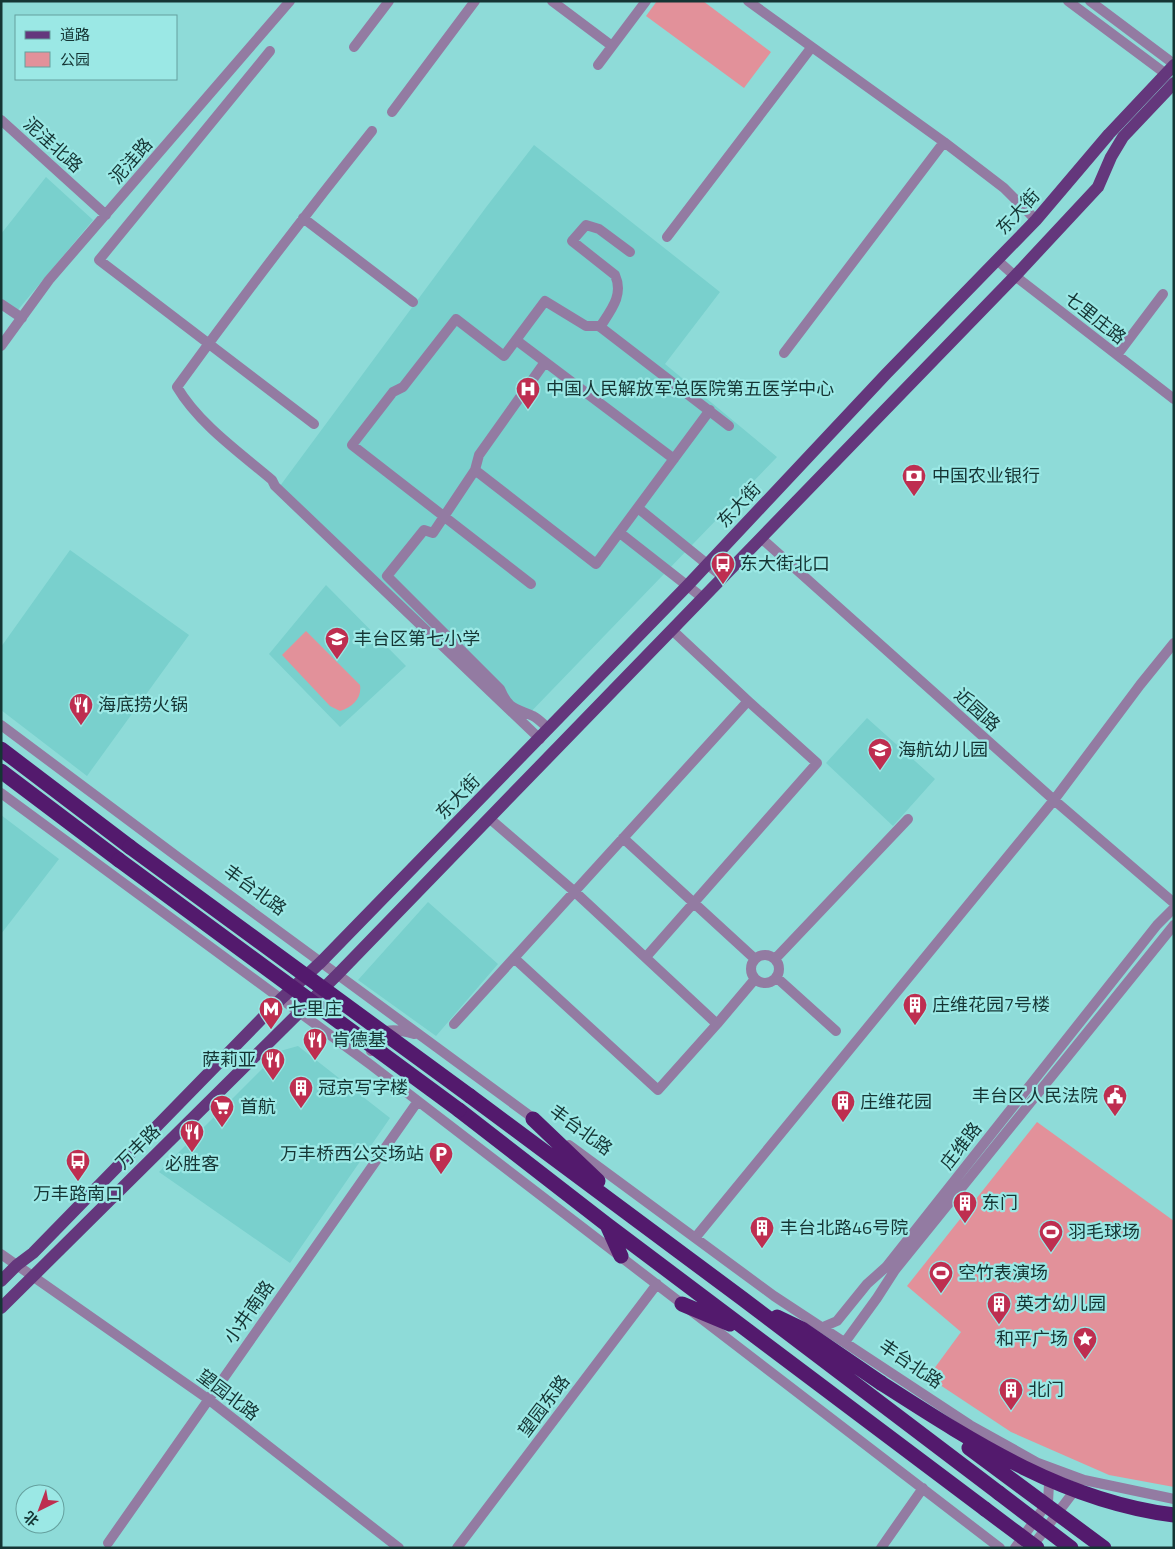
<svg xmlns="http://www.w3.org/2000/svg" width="1175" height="1549" font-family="'Titillium Web','Noto Sans SC',sans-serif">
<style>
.built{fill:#79d0cd}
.green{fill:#e2919a}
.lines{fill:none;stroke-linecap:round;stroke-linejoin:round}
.minor{stroke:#937ba2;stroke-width:10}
.major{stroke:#64377c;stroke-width:12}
.highway{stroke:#531a6d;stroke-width:15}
.highway-bridge{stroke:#531a6d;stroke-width:15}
.labels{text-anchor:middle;stroke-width:4.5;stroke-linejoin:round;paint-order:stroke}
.street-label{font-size:18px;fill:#153534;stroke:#9be8e5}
.poi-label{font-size:18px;fill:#153534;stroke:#9be8e5;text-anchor:start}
</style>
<rect width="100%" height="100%" fill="#8edbd8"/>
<!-- built -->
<path class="built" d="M534,145L720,292L665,364L777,457L523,720L280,486L487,206Z
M46,177L93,220L17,311L1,299V234Z
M70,550L189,635L87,776L1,710V647Z
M326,585L406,666L340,727L269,654Z
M867,718L935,779L893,826L826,763Z
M1,815L59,859L1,934Z
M428,902L498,964L436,1036L358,980Z
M298,1046L390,1118L290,1263L159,1172L280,1051Z"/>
<!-- green -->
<path class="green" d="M657,1H703L771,52L744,88L646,16Z
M306,631L360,685C362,698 353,707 340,711L330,706L282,655Z
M1037,1122L1174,1221V1487L1109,1475L1011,1432L928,1377L961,1332L907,1286Z"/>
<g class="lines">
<!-- minor -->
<path class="minor" d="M552,1L612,46
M748,1L944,142L1004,188L1036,220
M1068,1L1166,74
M1090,1L1174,64
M354,47L389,1
M270,51L99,260L314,424
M598,65L646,1
M392,112L475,1
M1,120L106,215
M372,131C305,215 240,300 177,387C199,424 239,452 272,480L275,486L540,739
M303,218L413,302
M667,237L811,48
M997,260L1015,276L1174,399
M1,304L22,318
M600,327C611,310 624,295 615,275L572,241L586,225L599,229L630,252
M516,340L674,459
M1,346L49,280L290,1
M784,353L944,142
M1117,355L1163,294
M475,470L479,455L545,362
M638,508L723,577
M620,533L703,598
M761,538L1054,800L1174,903
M531,584L352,445L393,392L403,387L456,319L504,356L545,301L586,326H599L729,426
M1,725L179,858L537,1121
M549,729C544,725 539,719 533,716C515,708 509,710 500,689L387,576L424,530L433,533L475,470L596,564L710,410
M1,793L371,1065L1000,1548
M489,818L575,892L717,1024L658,1090L514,958
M623,838L755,959
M751 969a14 14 0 1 1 28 0a14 14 0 1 1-28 0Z
M646,957L817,763L748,701L672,630
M775,959L908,819
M776,977L836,1031
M454,1024L748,701
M717,1024L755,979
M371,1051C375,1026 395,1028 414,1034
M569,1145L774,1296L970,1425L1038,1463L1084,1480L1174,1499
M695,1238L1054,800L1140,685L1174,643
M1,1254L208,1399L399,1548
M823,1327L837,1321L867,1284L886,1267L1157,925L1174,908
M845,1342L877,1298L895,1270L1174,925
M108,1543L418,1101
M457,1548L657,1284
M881,1548L923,1488
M1015,1548L1048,1502L1049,1484L1046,1475
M1031,1548L1078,1486"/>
<!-- major -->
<path class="major" d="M1,1281L17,1265L33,1253L281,999L321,962L688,585L887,373L1036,220L1109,134L1174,65
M1,1308L338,974L1015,276L1098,187L1111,157L1123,137L1174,83"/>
<!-- highway -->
<path class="highway" d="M1,749L130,847
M1,771L119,860
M470,1096L743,1299L999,1493
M459,1110L606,1224L985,1509
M533,1119L598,1181
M607,1225L621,1256
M682,1304L730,1324
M777,1317L802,1329L881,1383"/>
<!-- highway-bridge -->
<path class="highway-bridge" d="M130,847L470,1096
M119,860L459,1110
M881,1383C973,1442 1063,1501 1174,1515
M969,1448L1104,1548
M999,1493L1071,1548
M985,1509L1037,1548"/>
</g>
<!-- icons -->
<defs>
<symbol id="hospital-pin" viewBox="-11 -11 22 30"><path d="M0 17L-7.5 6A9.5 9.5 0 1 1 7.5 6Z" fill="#be2e50" stroke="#9be8e5"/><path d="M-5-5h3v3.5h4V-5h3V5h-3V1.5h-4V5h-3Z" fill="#fff"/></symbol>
<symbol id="bank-pin" viewBox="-11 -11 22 30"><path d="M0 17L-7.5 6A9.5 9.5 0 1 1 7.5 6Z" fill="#be2e50" stroke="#9be8e5"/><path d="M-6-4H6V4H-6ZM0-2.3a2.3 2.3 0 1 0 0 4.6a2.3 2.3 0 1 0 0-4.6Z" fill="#fff"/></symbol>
<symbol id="bus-pin" viewBox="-11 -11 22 30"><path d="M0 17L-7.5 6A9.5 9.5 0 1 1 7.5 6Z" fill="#be2e50" stroke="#9be8e5"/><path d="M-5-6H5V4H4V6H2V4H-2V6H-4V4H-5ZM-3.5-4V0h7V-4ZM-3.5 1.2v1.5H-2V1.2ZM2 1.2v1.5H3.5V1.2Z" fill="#fff"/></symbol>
<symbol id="school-pin" viewBox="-11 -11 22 30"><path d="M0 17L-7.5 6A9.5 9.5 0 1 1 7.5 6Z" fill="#be2e50" stroke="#9be8e5"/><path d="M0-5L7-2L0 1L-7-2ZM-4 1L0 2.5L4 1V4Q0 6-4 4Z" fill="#fff"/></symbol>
<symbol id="restaurant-pin" viewBox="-11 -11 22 30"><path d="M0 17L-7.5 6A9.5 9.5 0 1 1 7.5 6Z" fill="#be2e50" stroke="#9be8e5"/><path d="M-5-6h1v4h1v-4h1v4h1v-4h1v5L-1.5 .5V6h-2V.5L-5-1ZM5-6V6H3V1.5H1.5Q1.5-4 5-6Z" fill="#fff"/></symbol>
<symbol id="building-pin" viewBox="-11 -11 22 30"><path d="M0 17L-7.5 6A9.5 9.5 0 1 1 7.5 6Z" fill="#be2e50" stroke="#9be8e5"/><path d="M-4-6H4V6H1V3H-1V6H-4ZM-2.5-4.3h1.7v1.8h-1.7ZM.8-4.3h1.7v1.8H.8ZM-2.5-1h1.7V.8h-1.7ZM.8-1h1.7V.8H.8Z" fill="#fff"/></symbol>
<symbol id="metro-pin" viewBox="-11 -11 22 30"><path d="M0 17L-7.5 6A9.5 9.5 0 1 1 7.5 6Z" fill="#be2e50" stroke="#9be8e5"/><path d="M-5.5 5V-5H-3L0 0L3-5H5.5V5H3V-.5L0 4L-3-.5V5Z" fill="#fff"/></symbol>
<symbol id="civic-pin" viewBox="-11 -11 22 30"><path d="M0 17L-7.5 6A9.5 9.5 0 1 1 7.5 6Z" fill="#be2e50" stroke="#9be8e5"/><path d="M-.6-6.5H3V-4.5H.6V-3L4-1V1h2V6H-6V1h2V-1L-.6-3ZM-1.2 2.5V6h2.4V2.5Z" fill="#fff"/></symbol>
<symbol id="supermarket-pin" viewBox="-11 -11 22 30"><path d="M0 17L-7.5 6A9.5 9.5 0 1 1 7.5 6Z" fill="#be2e50" stroke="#9be8e5"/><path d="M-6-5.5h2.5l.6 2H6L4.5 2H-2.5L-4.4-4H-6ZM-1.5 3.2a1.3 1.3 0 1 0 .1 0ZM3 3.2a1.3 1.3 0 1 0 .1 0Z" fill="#fff"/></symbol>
<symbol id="parking-pin" viewBox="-11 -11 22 30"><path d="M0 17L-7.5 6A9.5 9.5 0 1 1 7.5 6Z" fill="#be2e50" stroke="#9be8e5"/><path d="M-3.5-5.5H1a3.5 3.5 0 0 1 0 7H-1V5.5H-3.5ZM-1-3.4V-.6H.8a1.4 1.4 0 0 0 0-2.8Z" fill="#fff"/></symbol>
<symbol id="stadium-pin" viewBox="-11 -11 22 30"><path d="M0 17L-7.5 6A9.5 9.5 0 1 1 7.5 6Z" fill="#be2e50" stroke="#9be8e5"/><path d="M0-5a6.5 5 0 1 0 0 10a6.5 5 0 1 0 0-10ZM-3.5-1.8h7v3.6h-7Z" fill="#fff"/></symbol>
<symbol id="sight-pin" viewBox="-11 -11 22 30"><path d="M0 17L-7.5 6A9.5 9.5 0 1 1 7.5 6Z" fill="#be2e50" stroke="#9be8e5"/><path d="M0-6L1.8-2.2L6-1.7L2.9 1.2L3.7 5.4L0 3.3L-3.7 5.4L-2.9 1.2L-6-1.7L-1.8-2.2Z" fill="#fff"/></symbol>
</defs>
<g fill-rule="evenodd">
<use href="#hospital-pin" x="514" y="375" width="28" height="38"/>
<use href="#bank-pin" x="900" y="462" width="28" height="38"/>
<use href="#bus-pin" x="709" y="550" width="28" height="38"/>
<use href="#school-pin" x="323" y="625" width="28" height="38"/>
<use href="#restaurant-pin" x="67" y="691" width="28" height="38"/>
<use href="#school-pin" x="866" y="736" width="28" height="38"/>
<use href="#building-pin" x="901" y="991" width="28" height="38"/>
<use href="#metro-pin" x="257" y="995" width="28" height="38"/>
<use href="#restaurant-pin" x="301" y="1026" width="28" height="38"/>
<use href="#restaurant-pin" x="259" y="1046" width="28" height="38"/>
<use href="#building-pin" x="287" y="1074" width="28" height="38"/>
<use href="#civic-pin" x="1101" y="1082" width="28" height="38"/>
<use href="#building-pin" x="829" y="1088" width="28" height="38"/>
<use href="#supermarket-pin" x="208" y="1093" width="28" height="38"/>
<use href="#restaurant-pin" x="178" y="1118" width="28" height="38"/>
<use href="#parking-pin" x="427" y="1140" width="28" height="38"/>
<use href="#bus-pin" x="64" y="1147" width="28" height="38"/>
<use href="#building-pin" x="951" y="1189" width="28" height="38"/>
<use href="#building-pin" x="748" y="1214" width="28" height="38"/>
<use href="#stadium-pin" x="1037" y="1218" width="28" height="38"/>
<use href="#stadium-pin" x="927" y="1259" width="28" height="38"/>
<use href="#building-pin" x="985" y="1290" width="28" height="38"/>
<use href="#sight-pin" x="1071" y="1325" width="28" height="38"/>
<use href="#building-pin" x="997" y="1376" width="28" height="38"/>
</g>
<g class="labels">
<!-- street labels -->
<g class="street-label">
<text transform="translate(53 145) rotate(42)" y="6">泥洼北路</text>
<text transform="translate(131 161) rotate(-49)" y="6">泥洼路</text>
<text transform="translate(1018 212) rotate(-47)" y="6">东大街</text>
<text transform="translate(1095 318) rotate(38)" y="6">七里庄路</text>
<text transform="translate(739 505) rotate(-47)" y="6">东大街</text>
<text transform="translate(977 710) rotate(42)" y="6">近园路</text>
<text transform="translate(458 797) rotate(-46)" y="6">东大街</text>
<text transform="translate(255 890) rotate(36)" y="6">丰台北路</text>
<text transform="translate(581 1130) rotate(36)" y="6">丰台北路</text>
<text transform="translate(961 1146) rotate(-52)" y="6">庄维路</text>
<text transform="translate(138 1147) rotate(-45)" y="6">万丰路</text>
<text transform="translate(249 1312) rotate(-55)" y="6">小井南路</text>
<text transform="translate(911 1364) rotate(34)" y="6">丰台北路</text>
<text transform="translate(228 1395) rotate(37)" y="6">望园北路</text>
<text transform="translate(544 1406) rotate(-53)" y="6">望园东路</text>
</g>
<!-- poi labels -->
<g class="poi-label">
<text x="546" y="395">中国人民解放军总医院第五医学中心</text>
<text x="932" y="482">中国农业银行</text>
<text x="740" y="570">东大街北口</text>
<text x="354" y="645">丰台区第七小学</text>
<text x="98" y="711">海底捞火锅</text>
<text x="898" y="756">海航幼儿园</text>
<text x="932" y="1011">庄维花园7号楼</text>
<text x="288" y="1015">七里庄</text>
<text x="332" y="1046">肯德基</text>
<text x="256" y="1066" text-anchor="end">萨莉亚</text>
<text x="318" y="1094">冠京写字楼</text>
<text x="1098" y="1102" text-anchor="end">丰台区人民法院</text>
<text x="860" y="1108">庄维花园</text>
<text x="240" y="1113">首航</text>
<text x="424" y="1160" text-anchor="end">万丰桥西公交场站</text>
<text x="192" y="1170" text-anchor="middle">必胜客</text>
<text x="78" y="1200" text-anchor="middle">万丰路南口</text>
<text x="982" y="1209">东门</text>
<text x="780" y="1234">丰台北路46号院</text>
<text x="1068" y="1238">羽毛球场</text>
<text x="958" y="1279">空竹表演场</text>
<text x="1016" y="1310">英才幼儿园</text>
<text x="1068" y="1345" text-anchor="end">和平广场</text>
<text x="1028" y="1396">北门</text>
</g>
</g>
<!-- border -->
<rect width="1175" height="1549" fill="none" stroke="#153534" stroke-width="5"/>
<!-- legend -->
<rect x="15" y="15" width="162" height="65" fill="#9be8e5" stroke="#65a09e"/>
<rect x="25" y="31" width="25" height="8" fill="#64377c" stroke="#65a09e"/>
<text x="60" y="40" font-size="15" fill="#153534">道路</text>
<rect x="25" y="52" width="25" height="15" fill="#e2919a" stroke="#65a09e"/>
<text x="60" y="65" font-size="15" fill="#153534">公园</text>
<!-- north arrow -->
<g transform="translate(40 1509) rotate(222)"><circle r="24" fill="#9be8e5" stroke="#65a09e"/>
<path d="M0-4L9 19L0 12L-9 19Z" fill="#be2e50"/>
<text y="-8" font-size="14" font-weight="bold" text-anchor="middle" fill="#153534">北</text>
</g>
</svg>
